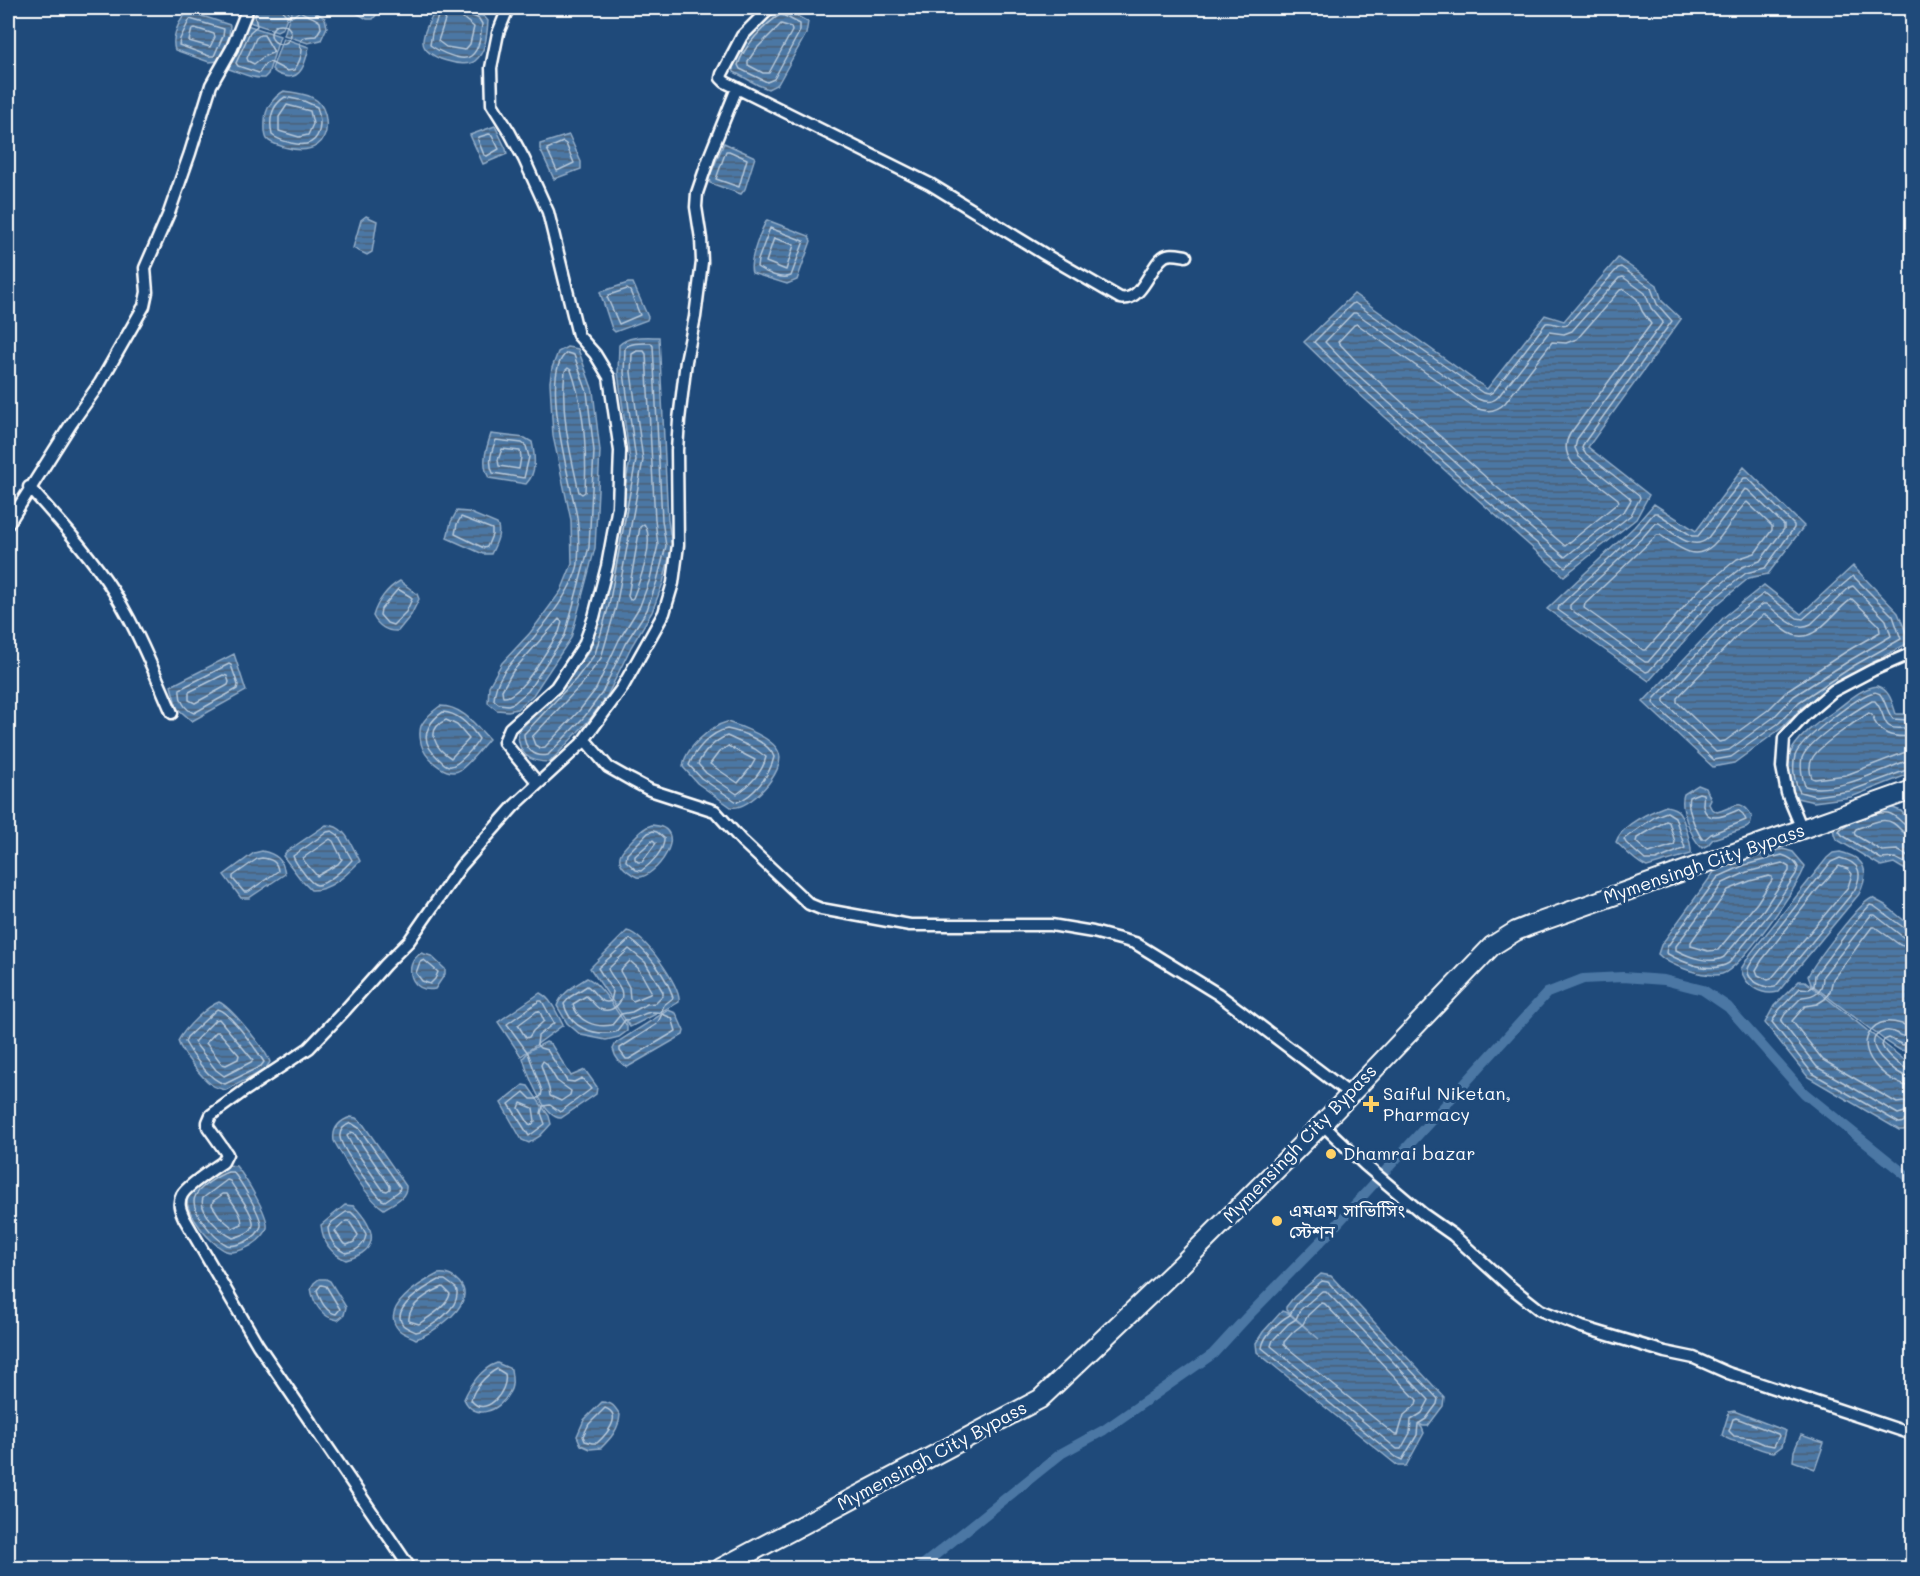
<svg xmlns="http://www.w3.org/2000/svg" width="1920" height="1576" font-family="Mali,'Noto Sans Bengali',sans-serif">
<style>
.water{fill:url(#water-rules);stroke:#93adc8;stroke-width:1.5}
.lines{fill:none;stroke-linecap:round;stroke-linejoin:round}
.shore{stroke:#b7c9db;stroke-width:1.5}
.canal{stroke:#4b77a4;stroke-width:10}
.street-casing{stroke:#fff;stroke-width:15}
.highway-casing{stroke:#fff;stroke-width:22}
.street{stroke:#1f4a7a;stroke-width:10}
.highway{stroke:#1f4a7a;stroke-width:18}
.poi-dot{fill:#ffd166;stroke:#1f4a7a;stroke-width:2}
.labels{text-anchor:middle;stroke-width:6;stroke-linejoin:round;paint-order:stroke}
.street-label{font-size:18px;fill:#fff;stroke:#1f4a7a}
.poi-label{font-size:18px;fill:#fff;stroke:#1f4a7a;text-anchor:start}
</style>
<defs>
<pattern id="water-rules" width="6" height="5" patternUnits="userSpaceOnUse" patternTransform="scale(1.5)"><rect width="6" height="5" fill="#4b77a4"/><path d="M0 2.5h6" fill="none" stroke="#4c5f74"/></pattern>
</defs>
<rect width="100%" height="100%" fill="#1f4a7a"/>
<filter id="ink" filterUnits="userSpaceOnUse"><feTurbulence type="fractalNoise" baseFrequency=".0167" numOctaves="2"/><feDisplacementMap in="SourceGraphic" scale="12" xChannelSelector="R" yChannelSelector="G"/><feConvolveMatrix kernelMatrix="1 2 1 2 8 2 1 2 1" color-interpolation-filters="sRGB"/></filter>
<g filter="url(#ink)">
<!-- water -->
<path class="water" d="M252,8H288L289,11L283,28L277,31L252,23L249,21Z
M294,8L315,12L325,18L327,27L321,40L308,43L284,35L290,15Z
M348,8H382L373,19H367Z
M437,8C456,7 476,5 488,21C487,34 486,52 475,61C465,69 423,58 423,42C423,32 432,16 437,8Z
M778,8L788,11L808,22L806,34L778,84L768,89L758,85L734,72L732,66L746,39Z
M190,12L230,25L229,37L219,61L209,62L175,50C171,39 179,16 190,12Z
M247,25L280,36L268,74L264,78C252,79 241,73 229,69L228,65Z
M283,38L309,47C306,60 302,81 284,76C279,75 275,73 272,69Z
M284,91C301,94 320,94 325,114C332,145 311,155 284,147C278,145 271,144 267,139C264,134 265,126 265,121C265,108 274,97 284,91Z
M495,126L506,149L507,154L483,164L470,135Z
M569,135L581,162V169L554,179L540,149V144Z
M724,143L755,157L745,189L741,194L710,183L709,178Z
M366,216L377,221L372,252L367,255L353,248L361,220Z
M767,220L809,236L811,241L797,280L787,284L752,273C748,262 761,230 767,220Z
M1618,258L1657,285L1662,301L1681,319L1588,447L1649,495L1636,519L1564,576L1340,377L1304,342L1354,294L1487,389L1545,315L1564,321Z
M628,283H633L648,317L647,320L615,332L612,329L600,292Z
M659,337L668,520L672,546L663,583L652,612L631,647L607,696L590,719L550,762C528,762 518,754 518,732L571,676L590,650L603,604L630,460L618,373L619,345C629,335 645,337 659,337Z
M567,347L578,349L593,391L600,451L595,548L571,638L533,695L517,709L508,711L497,710L488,703L489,686L502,663L530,633L561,591L572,564L571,520L553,436L550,382L552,368L558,352Z
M491,434L525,438L532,442C535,456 537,473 526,484L489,478C481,464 486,449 491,434Z
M1744,467L1804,526L1768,574L1749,578L1714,607L1649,681L1547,609L1634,527L1654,504L1696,531Z
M457,511L468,512L497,524C502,534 495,545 491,554H483L447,538L451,522Z
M1853,566L1898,613L1910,642L1859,670L1802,707L1783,727L1734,763L1713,767L1643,702L1724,617L1764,585L1801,614Z
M400,581L417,594L419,599L411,615L398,631C387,632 378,626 373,616C377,602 387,588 400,581Z
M234,654L246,691L192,721L177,708L171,686Z
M1877,686C1890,690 1892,702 1896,714H1908L1912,713V773L1851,797L1814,802L1797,798C1770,758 1801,734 1833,712C1847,702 1859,689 1877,686Z
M440,706C462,706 475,724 489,739C481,748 469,764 460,770C448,778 428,760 423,749C420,743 419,732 421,726C425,718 433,711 440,706Z
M727,722C741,726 774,738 779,753C786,771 749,811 731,807L697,783L683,767C684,749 711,726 727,722Z
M1698,785L1706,788L1711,800L1709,804L1711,808L1717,812C1734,808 1740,796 1752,816L1750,825L1746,828L1713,839L1708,845L1702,848C1691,838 1679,807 1684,794Z
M1666,806C1671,807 1676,808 1679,812C1684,819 1692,845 1691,854L1647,867C1636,863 1625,850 1616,842C1622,824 1650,812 1666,806Z
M1887,806L1901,811L1912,824V874L1894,863L1881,866L1836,839C1833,833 1833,831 1835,825Z
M326,825C346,825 351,845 360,861C347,874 331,891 311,890L302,881L283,856L286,852Z
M652,825C694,828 653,881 637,877C632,875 629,872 625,869C613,857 624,848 633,839C639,833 644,827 652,825Z
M1783,849L1793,852L1805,866C1800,885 1740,969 1722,974C1705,978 1669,966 1658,954L1661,945L1714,872L1743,859Z
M262,851C276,854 283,859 285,874L249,898H241L224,875L254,853Z
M1840,852C1866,858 1870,872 1859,894L1778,992C1761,996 1745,986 1741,969L1751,953L1827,858L1833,853Z
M1872,898L1885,905L1912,927V1047L1907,1051L1900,1050L1887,1042L1811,984L1808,976C1814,963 1860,902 1872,898Z
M627,931C643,933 682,987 679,1002L672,1006L630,1027L590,968Z
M421,953L431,956L445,969V974L435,989C412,994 401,966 421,953Z
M587,978C601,983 618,1014 627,1026V1031L619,1037L606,1040L581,1035L567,1023L557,1006C562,992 576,985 587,978Z
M1799,981H1805L1912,1066V1121L1904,1130H1899L1808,1077L1765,1023L1774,1006Z
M540,993C552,999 557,1014 563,1025L521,1056L498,1022Z
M219,1002C231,1007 265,1049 270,1062L265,1070L226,1090C221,1089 216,1088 212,1085C202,1078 181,1052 178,1041C184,1029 207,1006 219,1002Z
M668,1010L676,1013L684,1031L683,1035L631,1065L628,1067C620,1064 615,1057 613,1049L616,1043Z
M546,1042L551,1044L571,1076L585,1070L597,1087L596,1094L561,1118C544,1119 527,1072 523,1058L530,1050Z
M523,1085L528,1086L549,1116L551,1124L540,1136L529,1143L522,1140L501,1103Z
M351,1117L356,1118L363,1124L406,1186C407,1198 393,1203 384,1209C368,1200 344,1159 334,1141C332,1128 339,1121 351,1117Z
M227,1165L236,1166C245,1177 269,1215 267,1228C265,1235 258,1241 252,1245C244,1249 234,1254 226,1251C217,1247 204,1234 199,1226C194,1219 187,1210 187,1201C187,1187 216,1170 227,1165Z
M345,1205L354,1206C375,1228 382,1250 346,1260C330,1253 323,1242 321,1225Z
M438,1274C446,1273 453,1276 459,1282C479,1304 433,1333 416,1339C411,1336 403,1334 399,1330C378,1308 422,1282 438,1274Z
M1321,1274L1331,1276L1444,1397L1443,1406L1428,1426H1423L1418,1423L1422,1428L1424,1433L1406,1466H1398L1257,1352L1256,1343L1263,1332L1282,1311L1288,1313L1319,1339L1286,1310V1307L1294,1297Z
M319,1279H326L330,1281L346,1307L344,1315L338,1320C322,1318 313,1303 311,1288L314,1283Z
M497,1363L511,1369C512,1377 514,1386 509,1393C499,1412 474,1421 464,1399C470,1385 482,1368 497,1363Z
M602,1402C612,1402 615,1407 620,1415C619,1429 611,1438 601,1448L590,1449L581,1445L577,1436L584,1420Z
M1734,1411L1786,1431L1782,1446L1774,1452C1765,1452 1758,1448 1750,1445C1739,1441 1731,1443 1722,1435L1729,1412Z
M1801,1435L1824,1443L1815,1469L1793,1461L1794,1451Z"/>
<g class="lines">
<!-- shore -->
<path class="shore" d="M257,8L255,17L257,26L250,32L236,63L238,66L259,73L265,64L270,62L287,71L294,70C298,65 302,56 302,50C302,48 300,47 300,45C300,35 310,37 316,36L321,28L320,22C315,17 307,16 300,11L293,16H288L284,13L283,8
M441,8L432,33L430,45C438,51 462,63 471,56C480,49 481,33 482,24L479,19L469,14L468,8
M449,8L438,41L446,47L465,50L470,44L474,27L463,18L460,8
M781,14L800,24V31L774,79L767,82L740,69L738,65C744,46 764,25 781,14Z
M190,19L224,29L223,36L214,56H209L179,45L180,39Z
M781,24L791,27L792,31L769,73H763L748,65V61L757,48Z
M271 34a10 10 0 1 1 20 0a10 10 0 1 1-20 0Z
M195,28L214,34L215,37L210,47L189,41L192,29Z
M260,35H264L274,52L263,57L254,64L248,61L247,58L256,38Z
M285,97L304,101L317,107C324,129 319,150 291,143C284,141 278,140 272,135C269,121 271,106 285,97Z
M287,105L310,111L313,124L308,135L299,137L279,131V117Z
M489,134L492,135L499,149L487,156L484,155L478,140L479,137Z
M563,142L566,144L574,163L557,171L547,149Z
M726,151H729L747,159L739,187L716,179Z
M770,228L804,241L791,276C781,280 766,273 757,267L758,260Z
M774,238L794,245L786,270L766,262Z
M1621,267L1651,288L1657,304L1672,321L1584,443L1582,448L1585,453L1639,495L1640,498L1631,515L1565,567L1488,502L1344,372L1314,342L1352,304L1355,303L1483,393L1489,394L1493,392L1546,323C1553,321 1560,328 1567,325L1618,268Z
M1623,277L1645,293L1651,308L1663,322L1577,439L1575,448L1579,457L1629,497L1631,500L1625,510L1565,557L1493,496L1349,367L1325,342L1353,313H1356L1478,399C1486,403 1492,403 1498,397L1549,332L1564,334L1572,331L1619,278Z
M627,289L630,291L640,315L619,324L607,297L609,295Z
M1624,289L1637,299L1642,311L1651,324L1570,434C1564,444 1565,454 1573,464L1618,499L1619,502L1565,546L1499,489L1355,360L1338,342L1354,325L1357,324L1474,407C1486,413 1496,412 1505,403L1552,342L1566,343L1577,339L1620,290Z
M651,343L653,346L662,520L666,546L657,581L647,610L625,644L602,693L585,716L548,755C534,758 524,748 524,734L576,679L595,654L609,605L636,460L624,373L625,348C630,342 643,343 651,343Z
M637,351H644L646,354L655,520L658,545L650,579L640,606L619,640L596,689L579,711L545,747L540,748L535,745L532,737L582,684L601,658L616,607L643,460L631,372L632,354Z
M567,353L574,355L587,392L594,451L589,547L565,635L528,691L514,703L508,705L499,704L494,700C495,673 519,656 535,636C549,619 564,600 573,579C575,574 578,568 578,563C579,548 579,531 577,517C572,488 538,371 567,353Z
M568,368L571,370C585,409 587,450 585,492L582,494L579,492C570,452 560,412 565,371Z
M496,440L522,443L526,446L529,457L524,478L493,473C488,463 492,449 496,440Z
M502,449L520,451L521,457L519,469L499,466L498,460Z
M1744,478H1748L1794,525V528L1765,568L1746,573L1710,602L1649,671L1646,672L1558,610L1559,606L1638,532L1654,513H1657L1692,536H1698Z
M1745,489L1748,490L1784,525V529L1760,561L1742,567L1704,598L1648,662H1645L1570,609V605L1643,537L1655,523H1659C1672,532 1692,552 1707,539Z
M1747,502L1772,526V530L1755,553L1737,559L1699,590L1646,650H1643L1584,608L1585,604L1657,535H1660C1669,541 1679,549 1689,552C1716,560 1730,516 1747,502Z
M461,517L492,529V535L487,547L484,548L455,534L457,524Z
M644,524C656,541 640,580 633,598L630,600L628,596L640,527Z
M1853,576L1893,616L1901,639L1855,665L1799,702L1779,723L1731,757L1714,760L1653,703L1654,699L1728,621L1763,594H1766L1797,618L1803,619Z
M1853,586L1886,620L1891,636L1852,659L1794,696L1774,717L1729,750L1716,752L1664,702V699L1733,627L1763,604H1766C1779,613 1794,633 1811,624L1850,587Z
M398,589L411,597L412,599L406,612L393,625L387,623L380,615L381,609Z
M1852,599L1879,625L1880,632L1847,651L1789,689L1768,710L1725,741L1719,742L1677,702V698L1739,634L1763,615H1766C1774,621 1781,628 1789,633C1815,648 1834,609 1852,599Z
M559,619L562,622L559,632C549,646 521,699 503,697L502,690L513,671Z
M229,664L231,665L238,685L237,689L194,713C184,709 179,699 180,689Z
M223,675L227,676L229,682L228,685L195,703L189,700V692Z
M443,712C459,713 471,727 479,739C476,745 457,768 449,766C445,766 441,761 438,758C435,755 431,751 429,747C421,733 432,719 443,712Z
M1912,719L1907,720L1893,719C1887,712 1886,702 1880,694C1876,692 1876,692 1871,693C1856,698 1799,741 1795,756C1792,767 1794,782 1800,792L1815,796L1850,791L1912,768
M446,720L457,725L469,739L451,758C436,749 424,730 446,720Z
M1912,727C1876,733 1890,718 1875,701H1872C1856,710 1808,741 1802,758C1800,766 1802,778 1805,786C1831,795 1880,771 1906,761L1912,760
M727,729C742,732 769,742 774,757C770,775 754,796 737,802L701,778L689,765C695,750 711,732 727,729Z
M727,736L755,749L766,757C763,772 749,786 737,794L706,773L698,764C703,753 715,740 727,736Z
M1912,736C1893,738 1878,735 1872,715L1869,713C1856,721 1817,747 1812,759C1809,765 1810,773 1812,778L1815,779L1846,775L1903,753L1912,751
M728,746L755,760L751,767L738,783L710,764L719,752Z
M1699,793L1703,794C1704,798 1703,801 1703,805C1706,826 1728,814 1738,810L1743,814L1746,820L1711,834L1705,839H1702C1696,830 1686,807 1689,797Z
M1667,812L1675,817L1685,848L1656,860H1645L1626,843L1624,839L1656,816Z
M1666,821L1669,822L1675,842L1674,845L1649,853L1636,842L1637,838Z
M1912,828C1903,827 1899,816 1888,813C1879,811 1844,823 1839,831L1842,835L1881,859L1895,858L1912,867
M332,831L338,835L352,860C346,867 326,885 317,885C311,884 306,876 303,872C299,867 295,862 293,856L327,832Z
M653,831L657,832L664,838C665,850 651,864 641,871L636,870L626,861L627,854L648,833Z
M1912,835C1902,835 1901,828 1893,823C1882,816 1866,826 1856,829L1854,832L1855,835L1882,851L1897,850L1912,858
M330,839L333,841L342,859L338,864L317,876L304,861L303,858Z
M653,840L656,843L642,862H638L635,859V856Z
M1782,855C1789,857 1795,861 1798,867L1796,874L1770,913L1729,963C1710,974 1684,963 1666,953L1667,947L1718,877L1745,865Z
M262,858C271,859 277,861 278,871L248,892H244L233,879V876L257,859Z
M1840,858C1861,863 1863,874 1854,891L1775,987C1766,989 1746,981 1748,969C1749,965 1753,960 1756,956L1831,862Z
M1782,863L1789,867V871L1764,909L1724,957C1711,965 1689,957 1676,950V946L1723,883L1747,872Z
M1839,866L1848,869L1852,874L1848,887L1771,979L1768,980L1758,975L1756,970L1762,960L1817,890Z
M1769,876L1772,877V880L1757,903L1718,950L1708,951L1691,946V942L1728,890L1750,881Z
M1912,931L1907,930L1874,906L1870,905L1858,918L1815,975L1814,986L1809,989L1800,988L1779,1010L1772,1022L1812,1073L1899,1123C1904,1124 1906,1117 1912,1117
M630,939C647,951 668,978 673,998L664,1005L661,1013C643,1009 642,1019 625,1020L616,1032C593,1036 570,1028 564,1004L570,997L587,986C595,991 600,1006 611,1001L613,992L598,968Z
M1912,939L1903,937L1875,915H1871L1823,976C1823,991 1816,996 1802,997L1785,1014L1781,1021L1817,1067L1898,1114L1912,1110
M1912,948L1900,945L1875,927H1872L1833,979L1830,991L1825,999L1817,1004L1805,1006L1792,1021L1823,1060L1897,1103L1912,1101
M629,949L645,962L663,992V995L655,1003L647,1004L632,1012L621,1014L612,1025C596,1028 577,1022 573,1004L586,996C591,999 594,1006 600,1009C612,1014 625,1002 621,990C618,983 611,976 608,969Z
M424,960L438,972L435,979L430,984L422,981L416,973L420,962Z
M630,961L638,968L651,991L650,994L633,1001L630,999L629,987L620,971Z
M539,1001H542L554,1023L538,1036L537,1045L540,1048L547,1050L567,1081L574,1082L582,1078L591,1089L560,1112L550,1105L543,1106L541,1113L545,1124L529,1136L509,1104L524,1092L531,1099H537L541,1096L542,1091L528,1053L507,1024Z
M217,1009C230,1012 256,1049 264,1062L261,1066L225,1084C210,1081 192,1055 185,1042L187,1037Z
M537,1011L540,1012L544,1021L533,1031L529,1037L526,1038L518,1025Z
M662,1014L672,1018L676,1031L629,1059H626L620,1051V1048L657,1024Z
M219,1019L253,1060L251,1062L224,1076L216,1070L194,1042L215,1020Z
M1912,1026C1903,1026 1895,1020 1885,1022C1879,1023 1873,1027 1870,1032C1854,1055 1892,1086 1912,1087
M216,1032H219L239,1055L238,1059L226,1065L222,1064L206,1043Z
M1912,1035C1909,1035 1906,1037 1903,1036C1896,1035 1894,1029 1885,1031C1853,1040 1897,1077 1912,1078
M1912,1042L1903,1045L1889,1038L1884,1040L1882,1045C1885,1055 1903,1069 1912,1070
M543,1061L546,1063L557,1081L571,1091L570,1095L561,1101L550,1096L549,1089L541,1065Z
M521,1103L533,1108L535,1121L532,1125L529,1124L519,1108Z
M351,1123L359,1128L400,1187L399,1191L385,1201L382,1200C373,1190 341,1149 340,1137C339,1130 345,1125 351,1123Z
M351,1132L354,1133L390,1186V1189L387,1191L383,1190L353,1147L347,1136Z
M228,1172H233C240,1180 262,1216 261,1226C259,1234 251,1239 245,1242C240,1244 233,1247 227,1245C215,1239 189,1210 195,1197C198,1188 219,1175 228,1172Z
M227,1180L230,1181C235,1190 255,1215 253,1225C252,1233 239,1236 233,1238C221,1232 198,1212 203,1198Z
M223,1194H227C233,1204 242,1213 242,1224L233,1228L220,1217L212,1205L213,1201Z
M346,1212H351L358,1219L366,1234C365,1245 357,1251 346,1253C336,1249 329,1240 328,1228L332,1222Z
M346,1221H349L358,1235L354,1242L347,1245L343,1243L335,1231Z
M439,1280H445L456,1288C463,1306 431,1329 416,1332C412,1330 406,1328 403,1325C389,1308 428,1286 439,1280Z
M1322,1281L1328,1282L1438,1399L1437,1404L1426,1419L1418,1424L1417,1435L1402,1460L1396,1457L1262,1348C1263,1336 1280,1320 1290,1315C1296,1300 1310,1291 1322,1281Z
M321,1285L326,1286L340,1309L336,1314C325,1312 320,1300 317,1290Z
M443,1287L450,1294C447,1307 430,1316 419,1324L409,1321C407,1305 430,1292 443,1287Z
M1322,1291H1326L1429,1400L1422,1413L1411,1420L1410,1433L1401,1449H1397L1271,1346L1273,1340L1288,1324L1296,1319L1300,1310Z
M1321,1303L1325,1304L1417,1400L1416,1405L1404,1415L1398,1435H1395L1284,1345V1342L1293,1332L1303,1324L1308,1315Z
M497,1369L505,1374C509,1392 484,1419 471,1400C474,1388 486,1375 497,1369Z
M605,1408C624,1415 606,1435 597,1443H592L585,1441L583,1436L589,1424Z
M1736,1418L1778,1434L1779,1436L1774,1446L1764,1444L1750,1438L1734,1436L1729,1431L1733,1419Z"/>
<!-- canal -->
<path class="canal" d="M919,1568L1062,1453L1104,1430L1213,1354L1247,1317L1330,1232L1547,993L1583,979L1623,977L1664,980L1703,990L1728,1007L1804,1093L1912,1180"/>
<defs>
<path id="street" d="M508,8L498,33L491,68L492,104L510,133L524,159L548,212L578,335L595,354L609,377L620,451L618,506L607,566L594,617L584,645L556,687L510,728L504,742L538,783
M770,8L742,36L722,74L721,78L725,82L930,184L1044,254L1120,298C1144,303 1151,260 1167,255C1173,253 1180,255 1186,256
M29,487C56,517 83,547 106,580C134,621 152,667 172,713
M8,524L71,424L100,383L144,306L147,292L145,268L169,213L190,153L211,85L232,48L248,8
M585,740L608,767L631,780L650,790L715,811L742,841L809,904L821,909L910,925H1051L1093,932L1135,943L1218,994L1350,1094
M1802,829L1787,793L1782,767L1784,738L1805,715L1833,691L1873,670L1912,653
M1322,1124L1365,1165L1423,1214L1453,1235L1507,1284L1540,1310L1582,1327L1665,1352L1694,1358L1728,1373L1912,1434
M410,1568L258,1345L184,1218C181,1211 177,1204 182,1195C186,1187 214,1168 223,1162L227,1154L208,1127V1122L211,1115L244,1091L309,1048L346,1009L385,965L409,941L461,866L514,806L581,744L622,688L664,613L673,583L678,545L677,450L679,420L686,361L695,317L702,262L701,239L696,207L697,193L710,155L737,88"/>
<path id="highway" d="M721,1568L1040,1399L1181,1265L1322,1124L1492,946L1516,931L1531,925L1912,790"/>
</defs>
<!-- street casing -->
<use href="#street" class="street-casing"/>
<!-- highway casing -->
<use href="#highway" class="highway-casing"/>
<!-- street -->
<use href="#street" class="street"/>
<!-- highway -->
<use href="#highway" class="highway"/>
</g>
</g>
<!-- markers -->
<g class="poi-dot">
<path d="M1368 1095h6v6h6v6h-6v6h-6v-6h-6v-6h6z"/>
<circle cx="1331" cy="1154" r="6"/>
<circle cx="1277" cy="1221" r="6"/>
</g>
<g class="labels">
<!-- street labels -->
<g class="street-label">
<text transform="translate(1704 864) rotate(-19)" y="6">Mymensingh City Bypass</text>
<text transform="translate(1300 1144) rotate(-46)" y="6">Mymensingh City Bypass</text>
<text transform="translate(932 1456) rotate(-28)" y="6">Mymensingh City Bypass</text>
</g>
<!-- poi labels -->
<g class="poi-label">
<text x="1383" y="1100">Saiful Niketan,<tspan x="1383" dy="21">Pharmacy</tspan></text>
<text x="1343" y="1160">Dhamrai bazar</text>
<text x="1289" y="1217">এমএম সাভ‌িসি‌িং<tspan x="1289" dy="21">স্ট‌েশন</tspan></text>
</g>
</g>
<!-- margin -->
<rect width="1920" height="1576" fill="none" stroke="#1f4a7a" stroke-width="30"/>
<rect x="15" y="15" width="1890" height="1546" fill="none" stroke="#fff" stroke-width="2" filter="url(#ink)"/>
</svg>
